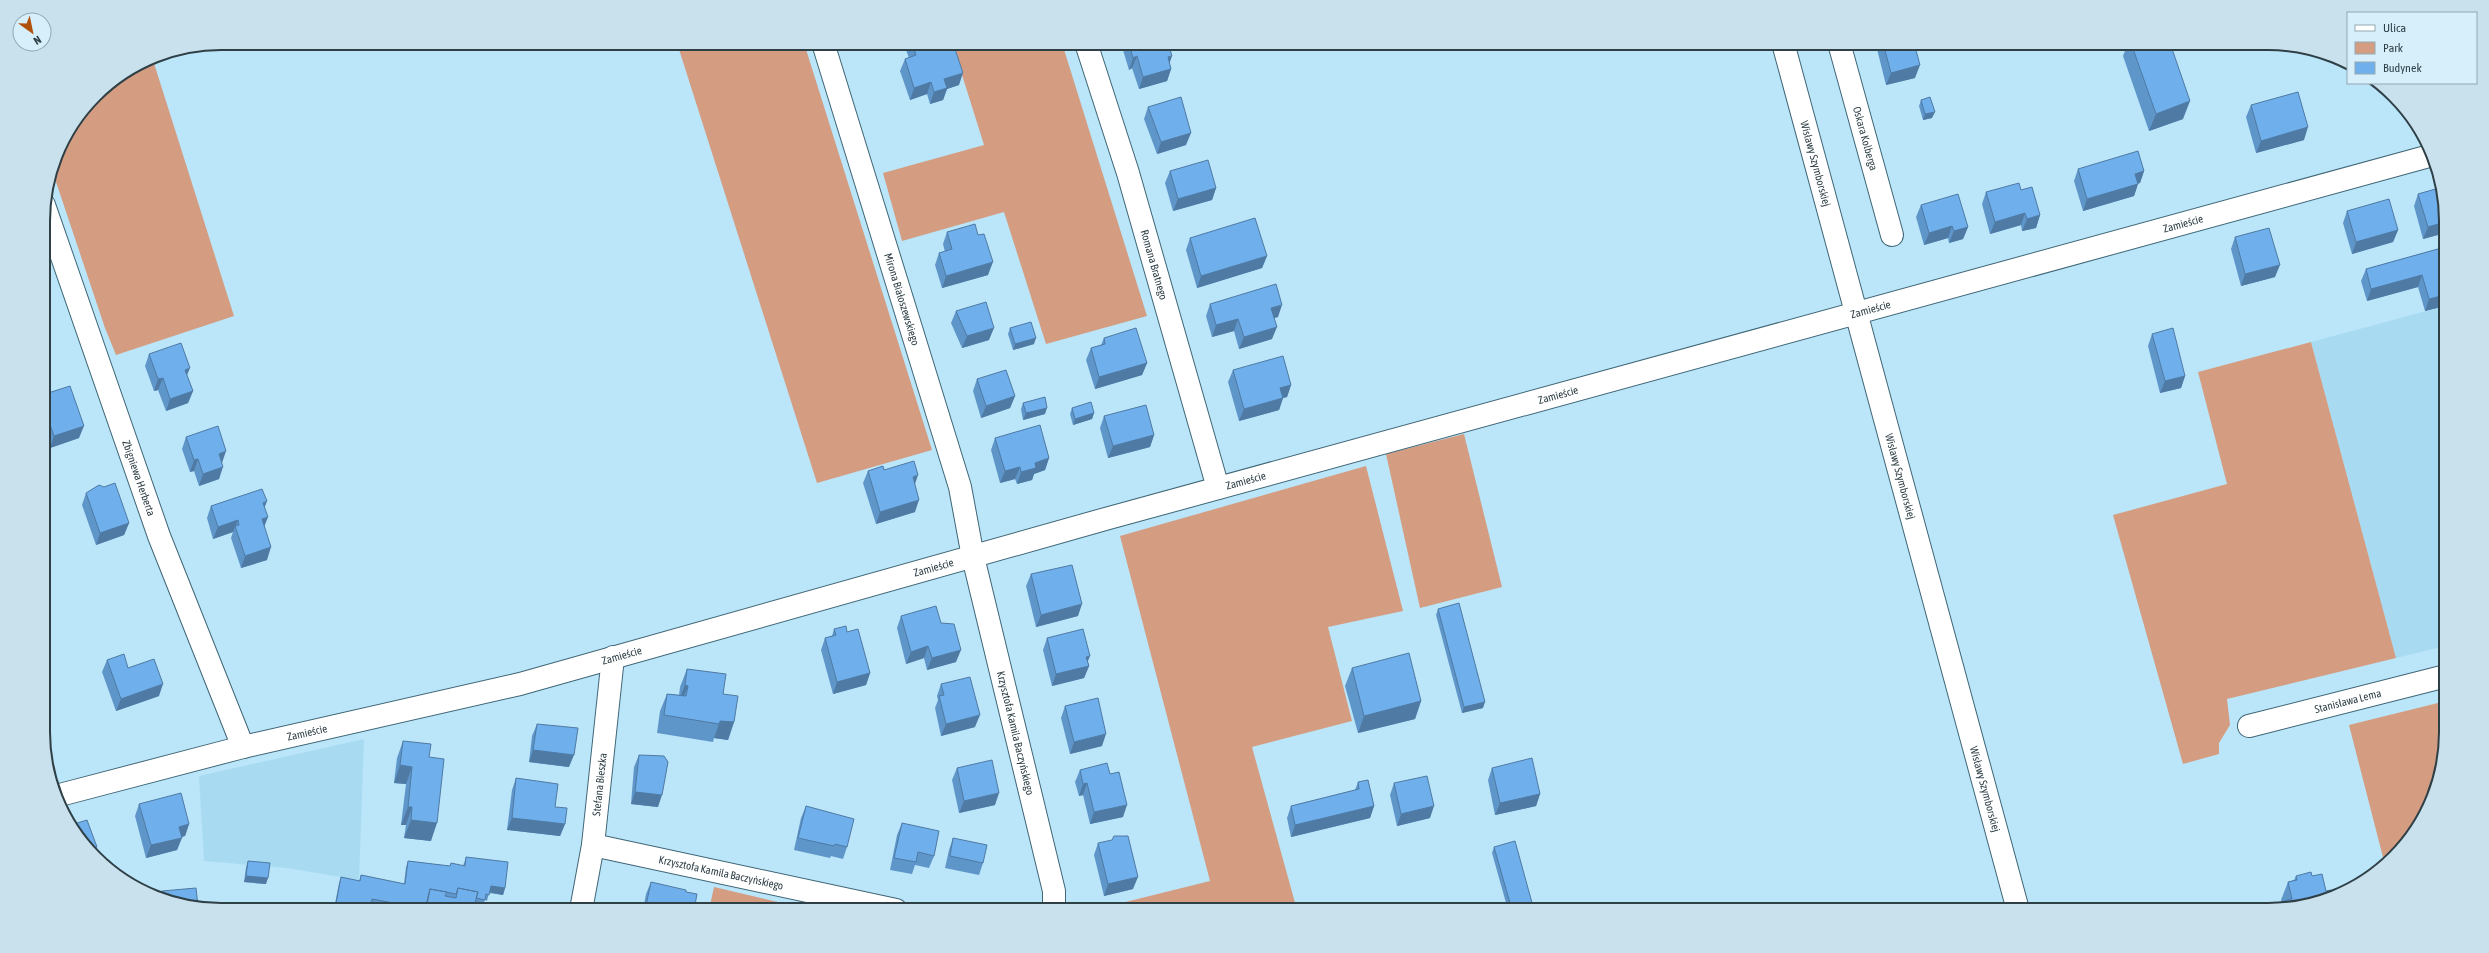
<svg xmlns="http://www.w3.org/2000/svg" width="2489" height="953" font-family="'Asap Condensed',sans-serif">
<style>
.built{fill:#a8dbf2}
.green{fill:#d49d82}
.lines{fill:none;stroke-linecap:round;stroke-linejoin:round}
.street-casing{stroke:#3f6676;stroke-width:24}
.secondary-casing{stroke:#3f6676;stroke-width:24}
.street{stroke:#fff;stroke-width:22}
.secondary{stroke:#fff;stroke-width:22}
.wall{fill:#5f96ca}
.shaded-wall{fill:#4e7aa4}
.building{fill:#6fafeb;stroke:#4e7aa4}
.labels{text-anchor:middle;stroke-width:3.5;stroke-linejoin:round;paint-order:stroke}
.street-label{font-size:11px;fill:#2e3f46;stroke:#d6effb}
.rim{fill:none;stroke:#2e3f46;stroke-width:2}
</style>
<rect width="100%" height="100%" fill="#bbe5f8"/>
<!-- built -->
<path class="built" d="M2445,306L2446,646L2396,658L2311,342Z
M364,739L359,880L287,868L204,861L199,776Z"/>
<!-- green -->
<path class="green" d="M677,43H804L932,450L817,483Z
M952,43H1062L1147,316L1046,344L1004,212L902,241L883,173L984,145Z
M152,57L234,316L116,355L105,328L53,173L61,142L103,87Z
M2311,342L2396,658L2227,699L2230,725L2219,743V754L2183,764L2113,515L2227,484L2198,372Z
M1464,434L1502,587L1420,608L1386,454Z
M1366,466L1403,611L1328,627L1352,721L1252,747L1297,910H1093L1210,881L1120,536Z
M2446,701V732L2437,789L2409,840L2385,865L2349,725Z
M714,887L812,910H709Z"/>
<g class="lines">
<defs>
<g id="street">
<path id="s1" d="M823,43L960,487L973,557L1054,891V910"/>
<path id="s2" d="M1086,43L1128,173L1218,488"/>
<path id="s3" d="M1839,43L1892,235"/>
<path id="s4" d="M44,205L159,536L243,747"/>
<path id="s5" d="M2249,726L2446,676"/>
<path id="s6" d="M56,796L243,747L520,684L1109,518L2433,155"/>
<path id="s7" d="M593,845L896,910"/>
<path id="s8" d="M581,910L593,845L613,657"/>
</g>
<g id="secondary">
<path id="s9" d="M1783,43L2018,910"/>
</g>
</defs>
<!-- street casing -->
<use href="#street" class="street-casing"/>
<!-- secondary casing -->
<use href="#secondary" class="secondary-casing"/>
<!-- street -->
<use href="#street" class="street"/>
<!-- secondary -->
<use href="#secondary" class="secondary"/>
</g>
<!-- wall -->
<path class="wall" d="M909,43H941L959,85L947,89L943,100L930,104L927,94L910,100L900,71L905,59L909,58L906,50Z
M1125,43H1168L1169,63L1171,69L1167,81L1139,89L1132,68L1129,70L1123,50Z
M1880,43H1883L1915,78L1886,85L1877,49Z
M2128,43H2170L2183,119L2149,131L2123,56Z
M1921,100L1932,118L1923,120L1919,106Z
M2251,105L2304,140L2256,153L2246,117Z
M1148,107L1186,145L1157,154L1144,119Z
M2078,169L2144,171L2140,183H2138L2134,196L2083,211L2074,181Z
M1170,171L1216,188L1212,200L1173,211L1165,183Z
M2441,184L2445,233L2423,239L2414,206L2418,194L2437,189L2439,185Z
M2021,190L2040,215L2036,228L2022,231L2021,225L1990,234L1982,204L1986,192Z
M1921,205L1968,227L1963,239L1949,243L1948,238L1924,245L1916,217Z
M2347,211L2398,230L2393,242L2352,254L2343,223Z
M947,232L988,275L942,288L935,265L939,253L945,252L943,244Z
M2235,237L2275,277L2241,286L2231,249Z
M1190,238L1267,256L1262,268L1197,288L1186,250Z
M2445,247V306L2425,311L2418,287L2367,301L2361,281L2366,269Z
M1210,304L1278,317L1274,318L1272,339L1239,349L1234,331L1212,337L1206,316Z
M956,311L989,340L962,348L951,323Z
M1010,328L1034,344L1013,350L1008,334Z
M2152,334L2185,376L2181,388L2160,393L2148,346Z
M1104,338L1147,363L1142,375L1095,389L1086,360L1091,348L1101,345Z
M149,354L187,375L193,391L188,403L166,411L158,390L154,391L145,366Z
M1233,370L1291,385L1287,397L1283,398L1279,410L1239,421L1228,382Z
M977,379L1015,396L1010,408L981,418L973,391Z
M45,394L79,438L50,448L45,433L44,396Z
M1023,403L1045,414L1023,420L1021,409Z
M1072,408L1094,413L1092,419L1073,425L1070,414Z
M1104,416L1154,435L1150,447L1108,458L1100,428Z
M186,437L222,463L219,479L199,486L194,471L190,472L182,449Z
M995,438L1049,458L1045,470L1034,474L1032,480L1017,484L1015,479L1000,483L991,450Z
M884,470L915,485V512L876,524L863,483L868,471Z
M86,493L129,523L124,535L96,545L82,505Z
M267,501L264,507V526L267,560L241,568L231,538L233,532L213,539L207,518L211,506Z
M1031,574L1078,616L1036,627L1026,586Z
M1438,609L1483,708L1462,713L1436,615Z
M901,616L941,623L956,662L927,670L924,658L906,664L897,628Z
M834,629L847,632L870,673L866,685L833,694L821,650L825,638L832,636Z
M1047,638L1088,662L1089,666L1084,678L1052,686L1043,650Z
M107,660L128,668L159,696L116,711L102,672Z
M1352,668L1421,701L1415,719L1358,733L1345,686Z
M687,669L723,694L734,722L728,740L714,738L713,742L657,733L660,711L667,694L679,695L680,687Z
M941,684L975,727L941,736L935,708L938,700L937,696Z
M1065,706L1102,746L1070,754L1061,718Z
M537,724L569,767L529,762L532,736Z
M403,741L429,757L431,841L404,838L406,825H401L406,784L394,783L397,758Z
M639,755L658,807L631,804L634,767Z
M957,768L995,805L959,813L952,780Z
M1492,768L1540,794L1536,806L1495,815L1488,780Z
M1080,770L1123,817L1090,824L1083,795L1079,796L1075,782Z
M516,778L555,807L565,824L560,836L507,830L512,790Z
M1358,782L1374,806L1370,818L1291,837L1287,818L1291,806L1355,790Z
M1394,783L1430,818L1397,826L1390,795Z
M139,804L189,824L185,836L181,837L177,850L146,858L135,816Z
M806,806L847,847L843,859L831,856L830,858L794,850L801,818Z
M902,823L934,856L929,868L915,865L912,874L890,870L897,835Z
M953,838L983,863L979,875L945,868L949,850Z
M1098,843L1133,889L1104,896L1094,855Z
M1494,847L1534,910H1508L1492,853Z
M466,857L505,888L503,895L489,893L487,901L485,900L482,906L475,905L474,907L484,910H395L371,905V908L381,910H338L334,909L339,883L341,877L359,881L361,875L404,884L406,867L408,861L450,866L451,863L463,866Z
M248,861L266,884L244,882L246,867Z
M2296,876H2312L2326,891L2280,910H2255V909L2282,902L2281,900L2288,882L2294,880Z
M651,882L686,892L694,910H643L646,894Z
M162,891L164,901L160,899Z"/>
<!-- shaded-wall -->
<path class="shaded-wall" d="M1952,43H1961L1951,46Z
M1137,56L1132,68L1129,70L1133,58Z
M1172,56L1168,68V57Z
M1920,65L1915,78L1886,85L1891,73Z
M1171,69L1167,81L1139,89L1143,77Z
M963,73L959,85L947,89L943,100L930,104L934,92L944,79Z
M931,82L927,94L910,100L914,88Z
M2190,101L2183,119L2149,131L2156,114Z
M1935,112L1932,118L1923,120L1925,114Z
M2308,127L2304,140L2256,153L2261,141Z
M1191,133L1186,145L1157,154L1161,142Z
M2144,171L2140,183L2131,186L2135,174Z
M2138,184L2134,196L2083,211L2087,199Z
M1216,188L1212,200L1173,211L1178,199Z
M2025,213L2021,225L1990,234L1995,222Z
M2040,215L2036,228L2022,231L2027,219Z
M2445,220V233L2423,239L2428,227Z
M1952,226L1948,238L1924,245L1929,233Z
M1968,227L1963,239L1949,243L1954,231Z
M2398,230L2393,242L2352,254L2356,242Z
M1267,256L1262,268L1197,288L1201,276Z
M993,262L988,275L942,288L946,276Z
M2280,265L2275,277L2241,286L2245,274Z
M2422,275L2418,287L2367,301L2371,289Z
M2445,295V306L2425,311L2429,299Z
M1282,305L1278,317L1266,320L1271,308Z
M1238,319L1234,331L1212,337L1216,325Z
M50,321L45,333H44V323Z
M1277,327L1272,339L1239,349L1244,337Z
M994,328L989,340L962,348L967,336Z
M1036,338L1034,344L1013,350L1015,344Z
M1147,363L1142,375L1095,389L1099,377Z
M190,368L185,380V370Z
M2185,376L2181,388L2160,393L2165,381Z
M163,378L158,390L154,391L158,379Z
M1291,385L1287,397L1276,400L1280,388Z
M193,391L188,403L166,411L170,399Z
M1015,396L1010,408L981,418L986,406Z
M1283,398L1279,410L1239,421L1244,409Z
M1047,408L1045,414L1023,420L1026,413Z
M1094,413L1092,419L1073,425L1075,419Z
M84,426L79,438L50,448L54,436Z
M1154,435L1150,447L1108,458L1113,446Z
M226,451L222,463L219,454Z
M1049,458L1045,470L1034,474L1032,480L1017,484L1021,472L1035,463Z
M198,459L194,471L190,472L194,460Z
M223,467L219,479L199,486L203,474Z
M1020,467L1015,479L1000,483L1005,471Z
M918,475L914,487L913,477Z
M919,500L915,512L876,524L880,512Z
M267,501L262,514L263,503Z
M268,517L263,530L262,519Z
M238,520L233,532L213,539L218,527Z
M129,523L124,535L96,545L100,533Z
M271,547L267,560L241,568L245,556Z
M1082,604L1078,616L1036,627L1041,615Z
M928,646L924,658L906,664L911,652Z
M961,650L956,662L927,670L932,658Z
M1090,656L1086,666H1089L1084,678L1052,686L1056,674L1086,657Z
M870,673L866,685L833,694L837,682Z
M163,684L159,696L116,711L121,699Z
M685,685L688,686L681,703H678Z
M1421,701L1415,719L1358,733L1364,716Z
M1485,702L1483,708L1462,713L1464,707Z
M980,715L975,727L941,736L946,724Z
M720,721L734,722L728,740L714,738L719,724Z
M1106,734L1102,746L1070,754L1074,742Z
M533,750L574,755L569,767L529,762Z
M400,765L412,767L406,784L394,783Z
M1087,783L1083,795L1079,796L1083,784Z
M635,792L662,795L658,807L631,804Z
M999,793L995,805L959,813L964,801Z
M1540,794L1536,806L1495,815L1500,803Z
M1127,805L1123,817L1090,824L1094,812Z
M1374,806L1370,818L1291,837L1295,825Z
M1434,806L1430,818L1397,826L1401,814Z
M408,807H412L406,825H401Z
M512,818L565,824L560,836L507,830Z
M411,820L437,823L431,841L404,838Z
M189,824L185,836L174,839L179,827Z
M182,838L177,850L146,858L151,845Z
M97,847L94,855L88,850Z
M246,876L268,878L266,884L244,882Z
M1138,877L1133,889L1104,896L1108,884Z
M491,886L505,888L503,895L488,892Z"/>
<!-- building -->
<path class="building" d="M912,43H941L942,47L953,43L963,73L944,79L947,88L934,92L931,82L914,88L905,59L916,55Z
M1129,43H1168L1172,56L1168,57L1171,69L1143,77L1137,56L1133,58Z
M1883,43H1914L1920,65L1891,73Z
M2131,43H2170L2190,101L2156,114Z
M2298,92L2308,127L2261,141L2251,105Z
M1181,97L1191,133L1161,142L1148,107Z
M1930,97L1935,112L1925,114L1921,100Z
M2138,151L2144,171L2135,174L2138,184L2087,199L2078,169Z
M1208,160L1216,188L1178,199L1170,171Z
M2019,183L2021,190L2032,187L2040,215L2027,219L2025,213L1995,222L1986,192Z
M2441,184L2444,197L2445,222L2428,227L2418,194L2439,188V185Z
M1958,194L1968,227L1954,231L1952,226L1929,233L1921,205Z
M2389,199L2398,230L2356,242L2347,211Z
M1255,218L1267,256L1201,276L1190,238Z
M975,224L978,235L984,234L993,262L946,276L939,253L952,249L947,232Z
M2269,228L2280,265L2245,274L2235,237Z
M2445,247V295L2429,299L2422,275L2371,289L2366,269Z
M1276,284L1282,305L1271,308L1277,327L1244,337L1238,319L1216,325L1210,304Z
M44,300L48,308L46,309L50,321L44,323Z
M986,302L994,328L967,336L956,311Z
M1031,322L1036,338L1015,344L1010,328Z
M1136,328L1147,363L1099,377L1091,348L1105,344L1104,338Z
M2173,328L2185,376L2165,381L2152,334Z
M181,343L190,368L185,370L193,391L170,399L163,378L158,379L149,354Z
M1283,356L1291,385L1280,388L1283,398L1244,409L1233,370Z
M1006,370L1015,396L986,406L977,379Z
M70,386L84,426L54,436L44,408V404L48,403L45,394Z
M1045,397L1047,408L1026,413L1023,403Z
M1091,402L1094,413L1075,419L1072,408Z
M1146,405L1154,435L1113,446L1104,416Z
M1040,425L1049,458L1035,463L1036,468L1021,472L1020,467L1005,471L995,438Z
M218,426L226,451L219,454L223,467L203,474L198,459L194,460L186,437Z
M914,461L918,475L913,477L919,500L880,512L868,471L883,466L884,470Z
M115,483L129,523L100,533L86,493L99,485L104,487Z
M262,489L267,501L263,503L268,517L262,519L271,547L245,556L235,526L239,525L238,520L218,527L211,506Z
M1072,565L1082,604L1041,615L1031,574Z
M1459,603L1485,702L1464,707L1438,609Z
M936,606L941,623L954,624L961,650L932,658L928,646L911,652L901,616Z
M846,626L847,632L858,629L870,673L837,682L825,638L836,635L834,629Z
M1083,629L1090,656L1086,657L1089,666L1056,674L1047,638Z
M1409,653L1421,701L1364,716L1352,668Z
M124,654L128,668L154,659L163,684L121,699L107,660Z
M687,669L726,674L723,694L738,696L734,722L720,721L719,724L664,715L667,694L686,696L688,686L685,685Z
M970,677L980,715L946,724L939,696L944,695L941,684Z
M1098,698L1106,734L1074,742L1065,706Z
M537,724L578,728L574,755L533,750Z
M403,741L431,744L429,757L444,759L437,823L411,820L412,807H408L412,767L400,765Z
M639,755L664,756L668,762L662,795L635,792Z
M1532,758L1540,794L1500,803L1492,768Z
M992,760L999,793L964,801L957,768Z
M1107,763L1110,774L1119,772L1127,805L1094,812L1087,783L1083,784L1080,770Z
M1427,776L1434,806L1401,814L1394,783Z
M516,778L558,784L555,807L567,808L565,824L512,818Z
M1368,780L1374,806L1295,825L1291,806L1359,789L1358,782Z
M181,793L189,824L179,827L182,838L151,845L139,804Z
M806,806L854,819L847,847L835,844L834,846L798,838Z
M87,820L97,847L88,850L71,825Z
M902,823L939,831L934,856L918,852L916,862L894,858Z
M1114,836H1128L1138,877L1108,884L1098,843L1112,840Z
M953,838L987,845L983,863L950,856Z
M1515,841L1534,910H1512L1494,847Z
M466,857L508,862L505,888L491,886L489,895L486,894L485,900L476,898L478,892L458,888L456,894L430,889L425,909L372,899L371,908L369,907L368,910H354L355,907L336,903L341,877L360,881L361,875L405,884L408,861L450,866L451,863L465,866Z
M248,861L270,863L268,878L246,876Z
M2311,872L2312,876L2322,874L2326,891L2331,890L2333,896L2326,900L2280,910H2255V909L2292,899L2288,882L2297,880L2296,876Z
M120,874L122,880L117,875Z
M651,882L686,890V892L697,894L694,910H645Z
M196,888L198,906L163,900L162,891Z
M458,888L478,892L474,907L484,910H426L430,889L447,892L445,896L456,898Z
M232,904L265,907V910H231Z
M369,907L381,910H368Z"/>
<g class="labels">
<!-- street labels -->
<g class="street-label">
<text dy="4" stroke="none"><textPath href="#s3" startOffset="99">Oskara Kolberga</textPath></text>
<text dy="4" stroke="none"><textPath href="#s9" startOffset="125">Wisławy Szymborskiej</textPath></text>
<text dy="4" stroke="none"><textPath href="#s6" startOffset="2203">Zamieście</textPath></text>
<text dy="4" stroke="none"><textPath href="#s2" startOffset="232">Romana Bratnego</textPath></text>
<text dy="4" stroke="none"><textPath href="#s1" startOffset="268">Mirona Białoszewskiego</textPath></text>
<text dy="4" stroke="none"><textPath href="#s6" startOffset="1879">Zamieście</textPath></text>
<text dy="4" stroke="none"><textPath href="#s6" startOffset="1555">Zamieście</textPath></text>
<text dy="4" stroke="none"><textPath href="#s9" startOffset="449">Wisławy Szymborskiej</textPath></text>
<text dy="4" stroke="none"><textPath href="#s4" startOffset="289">Zbigniewa Herberta</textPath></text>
<text dy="4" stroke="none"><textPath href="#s6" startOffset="1231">Zamieście</textPath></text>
<text dy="4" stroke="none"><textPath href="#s6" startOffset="907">Zamieście</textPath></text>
<text dy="4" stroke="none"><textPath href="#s6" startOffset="583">Zamieście</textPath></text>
<text dy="4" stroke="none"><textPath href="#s5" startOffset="102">Stanisława Lema</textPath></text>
<text dy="4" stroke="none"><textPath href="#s6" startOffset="259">Zamieście</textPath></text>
<text dy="4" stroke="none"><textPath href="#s1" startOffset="717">Krzysztofa Kamila Baczyńskiego</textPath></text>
<text dy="4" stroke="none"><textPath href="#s8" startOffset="127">Stefana Bieszka</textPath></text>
<text dy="4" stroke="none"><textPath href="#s9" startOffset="773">Wisławy Szymborskiej</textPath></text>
<text dy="4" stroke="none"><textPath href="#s7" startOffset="131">Krzysztofa Kamila Baczyńskiego</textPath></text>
</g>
</g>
<!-- crop -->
<path d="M0 0H2489V953H0ZM221 50H2268A171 171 0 0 1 2439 221V732A171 171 0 0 1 2268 903H221A171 171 0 0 1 50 732V221A171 171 0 0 1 221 50Z" fill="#c9e1ed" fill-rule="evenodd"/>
<path class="rim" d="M221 50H2268A171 171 0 0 1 2439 221V732A171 171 0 0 1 2268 903H221A171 171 0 0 1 50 732V221A171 171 0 0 1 221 50Z"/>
<!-- legend -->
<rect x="2347" y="12" width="130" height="72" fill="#d6effb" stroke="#93a9b3"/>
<rect x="2355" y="25" width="20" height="6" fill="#ffffff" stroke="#93a9b3"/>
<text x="2383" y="32" font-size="12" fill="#2e3f46">Ulica</text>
<rect x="2355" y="42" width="20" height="12" fill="#d49d82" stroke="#93a9b3"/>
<text x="2383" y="52" font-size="12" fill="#2e3f46">Park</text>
<rect x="2355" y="62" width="20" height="12" fill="#6fafeb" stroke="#93a9b3"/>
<text x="2383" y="72" font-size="12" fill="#2e3f46">Budynek</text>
<!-- north arrow -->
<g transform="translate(32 32) rotate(147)"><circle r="19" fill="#d6effb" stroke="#93a9b3"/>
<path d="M0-3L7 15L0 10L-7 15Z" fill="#b0500d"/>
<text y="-6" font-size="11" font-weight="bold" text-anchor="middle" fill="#2e3f46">N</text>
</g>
</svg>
